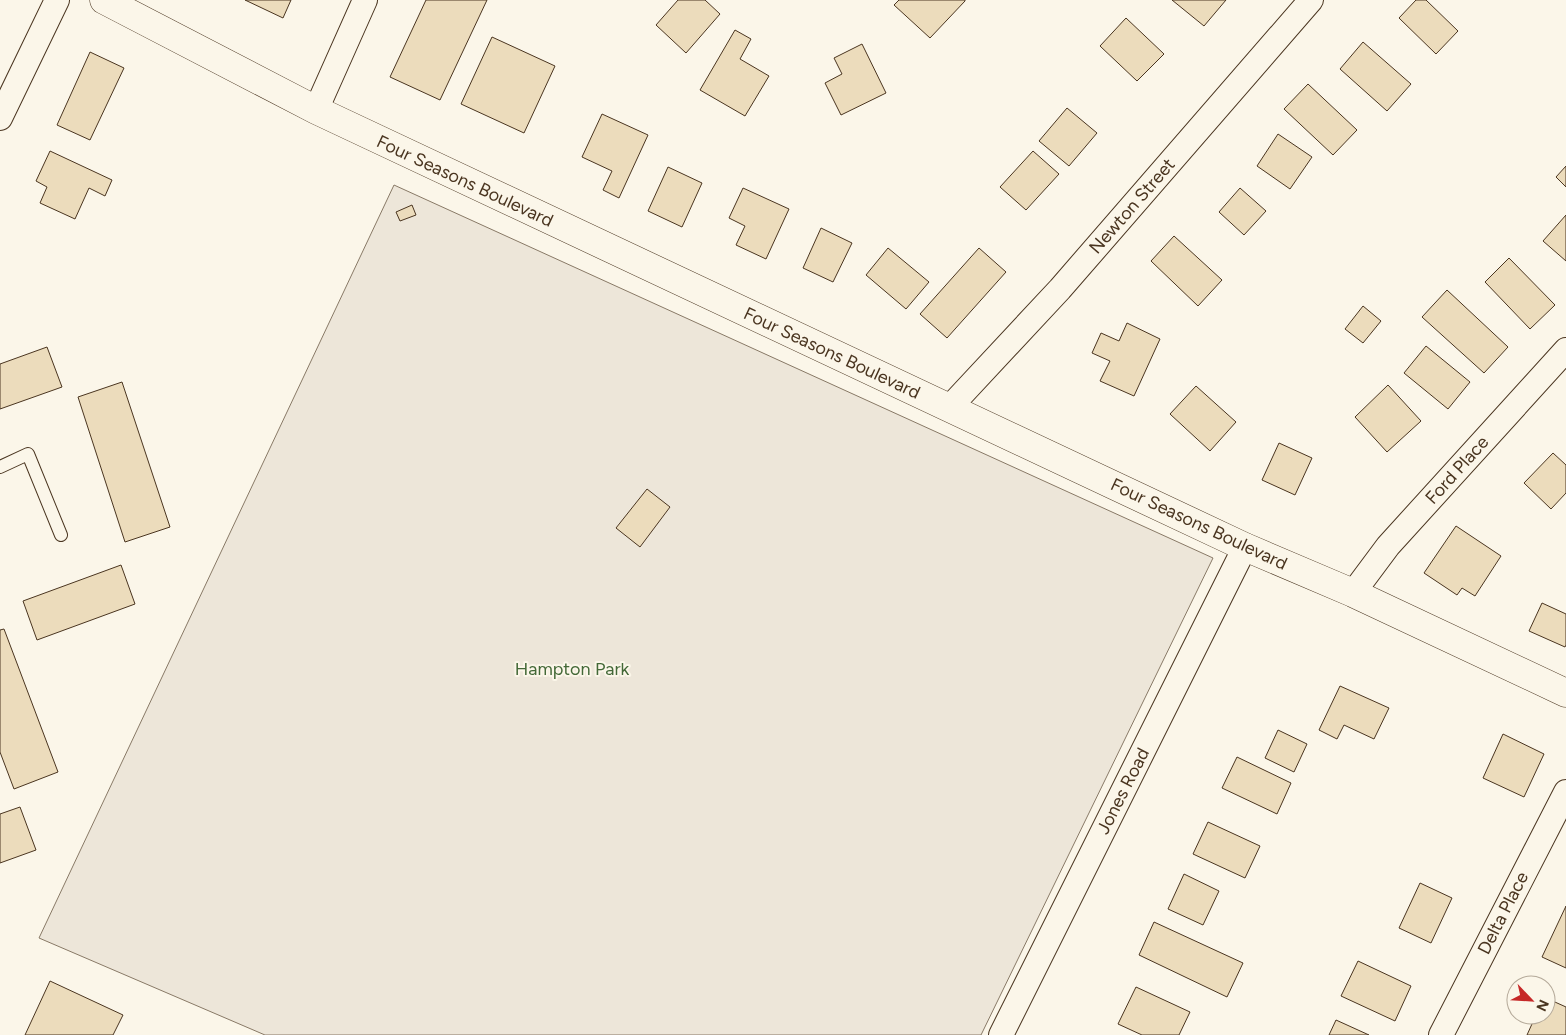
<svg xmlns="http://www.w3.org/2000/svg" width="1566" height="1035" font-family="Figtree,sans-serif">
<style>
.green{fill:#ede6d9;stroke:#887966}
.building{fill:#ecdcbc;stroke:#4a3520}
.lines{fill:none;stroke-linecap:round;stroke-linejoin:round}
.service-casing{stroke:#4a3520;stroke-width:14}
.minor-casing{stroke:#4a3520;stroke-width:26}
.tertiary-casing{stroke:#4a3520;stroke-width:29}
.service{stroke:#fbf6e9;stroke-width:12}
.minor{stroke:#fbf6e9;stroke-width:24}
.tertiary{stroke:#fbf6e9;stroke-width:28}
.labels{text-anchor:middle;stroke-width:4;stroke-linejoin:round;paint-order:stroke}
.street-label{font-size:18px;fill:#4a3520;stroke:#fbf6e9}
.park-label{font-size:18px;fill:#436837;stroke:#fbf6e9}
</style>
<rect width="100%" height="100%" fill="#fbf6e9"/>
<!-- green -->
<path class="green" d="M394,185L1213,558L981,1035H265L39,938Z"/>
<!-- building -->
<path class="building" d="M245,0H291L283,18Z
M426,0H487L440,100L390,77Z
M678,0H705L720,14L686,53L656,25Z
M899,0H965V1L930,38L894,5Z
M1172,0H1226L1204,26Z
M1416,0H1426L1458,31L1436,54L1399,18Z
M1126,18L1164,54L1137,81L1100,46Z
M735,30L751,39L740,59L769,76L745,116L700,90Z
M492,37L555,66L524,133L461,104Z
M1363,42L1411,84L1387,111L1340,69Z
M862,44L886,93L841,115L825,83L842,74L834,58Z
M90,52L124,68L90,140L57,125Z
M1308,84L1357,130L1333,155L1284,109Z
M1067,108L1097,133L1069,166L1039,141Z
M602,114L648,135L619,198L603,190L612,171L582,157Z
M1278,134L1312,157L1290,189L1257,166Z
M50,151L112,180L105,196L89,188L75,219L40,203L47,187L36,181Z
M1033,151L1059,174L1026,210L1000,187Z
M1566,166V187L1556,177Z
M668,167L702,183L682,227L648,211Z
M743,188L789,209L766,259L736,245L745,226L729,218Z
M1240,188L1266,211L1244,235L1219,212Z
M412,205L416,215L400,221L396,212Z
M1566,215V261L1543,241Z
M821,228L852,243L833,282L803,268Z
M1174,236L1222,280L1198,306L1151,261Z
M888,248L929,282L906,309L866,275Z
M979,248L1006,272L947,338L920,314Z
M1509,258L1555,305L1530,329L1485,282Z
M1447,290L1508,347L1484,373L1422,317Z
M1363,306L1381,321L1363,343L1345,329Z
M1127,323L1160,339L1134,396L1100,381L1110,361L1092,353L1101,333L1119,341Z
M1426,346L1470,382L1448,409L1404,373Z
M47,347L62,387L0,409V364Z
M122,382L170,527L125,542L78,397Z
M1388,385L1421,421L1387,452L1355,417Z
M1196,386L1236,422L1210,451L1170,414Z
M1279,443L1312,458L1295,495L1262,480Z
M1553,453L1566,465V493L1551,509L1524,483Z
M647,489L670,507L640,547L616,528Z
M1456,526L1501,556L1475,596L1462,588L1457,595L1424,573Z
M121,565L135,604L37,640L23,601Z
M1542,603L1566,614V645L1565,647L1529,631Z
M4,629L58,772L14,789L0,752V630Z
M1340,686L1389,708L1374,739L1344,725L1337,739L1319,730Z
M1278,730L1307,744L1294,772L1265,758Z
M1503,734L1544,754L1524,797L1483,778Z
M1237,757L1291,783L1277,814L1222,788Z
M20,807L36,850L0,863V814Z
M1208,822L1260,846L1245,878L1193,854Z
M1184,874L1219,891L1203,925L1168,909Z
M1420,883L1452,898L1431,943L1399,928Z
M1566,906V968L1542,957Z
M1154,922L1243,963L1227,997L1139,955Z
M1358,961L1411,986L1395,1021L1341,996Z
M50,981L123,1015L113,1035H25Z
M1136,987L1190,1012L1179,1035H1142L1118,1024Z
M1546,998L1566,1007V1035H1527L1536,1015H1546Z
M1336,1020L1369,1035H1329Z"/>
<g class="lines">
<defs>
<path id="service" d="M0,467L28,454L61,535"/>
<path id="minor" d="M316,110L365,0
M0,118L57,0
M949,408L1060,289L1311,0
M1353,593L1388,546L1566,350
M1001,1035L1245,547
M1441,1035L1566,792"/>
<path id="tertiary" d="M104,0L316,110L1245,547L1353,593L1566,693"/>
</defs>
<!-- service casing -->
<use href="#service" class="service-casing"/>
<!-- minor casing -->
<use href="#minor" class="minor-casing"/>
<!-- tertiary casing -->
<use href="#tertiary" class="tertiary-casing"/>
<!-- service -->
<use href="#service" class="service"/>
<!-- minor -->
<use href="#minor" class="minor"/>
<!-- tertiary -->
<use href="#tertiary" class="tertiary"/>
</g>
<g class="labels">
<!-- street labels -->
<g class="street-label">
<text transform="translate(465 181) rotate(25)" y="6">Four Seasons Boulevard</text>
<text transform="translate(1132 206) rotate(-49)" y="6">Newton Street</text>
<text transform="translate(832 353) rotate(25)" y="6">Four Seasons Boulevard</text>
<text transform="translate(1457 470) rotate(-48)" y="6">Ford Place</text>
<text transform="translate(1199 524) rotate(25)" y="6">Four Seasons Boulevard</text>
<text transform="translate(1123 791) rotate(-63)" y="6">Jones Road</text>
<text transform="translate(1503 913) rotate(-63)" y="6">Delta Place</text>
</g>
<!-- park labels -->
<g class="park-label">
<text x="572" y="675">Hampton Park</text>
</g>
</g>
<!-- north arrow -->
<g transform="translate(1531 1000) rotate(115)"><circle r="24" fill="#fbf6e9" stroke="#b4a999"/>
<path d="M0-4L9 19L0 12L-9 19Z" fill="#c62828"/>
<text y="-8" font-size="14" font-weight="bold" text-anchor="middle" fill="#4a3520">N</text>
</g>
</svg>
